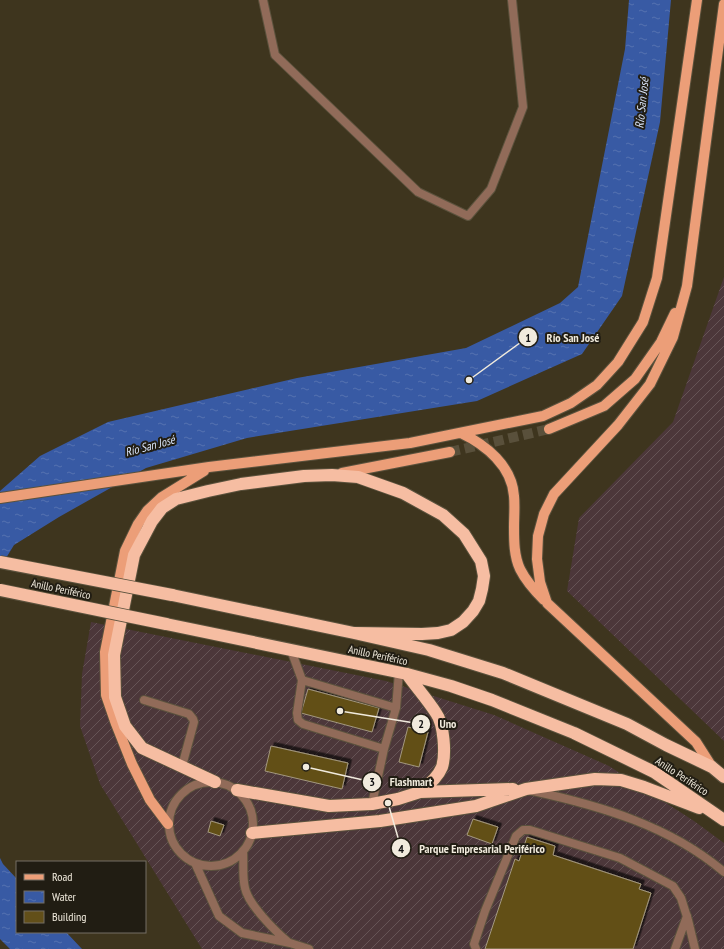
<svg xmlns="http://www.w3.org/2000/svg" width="724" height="949" font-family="'PT Sans Narrow',sans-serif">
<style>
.industrial{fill:url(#industrial-furrows)}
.water{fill:url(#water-ripples)}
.building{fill:#624f19;stroke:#a3987e;filter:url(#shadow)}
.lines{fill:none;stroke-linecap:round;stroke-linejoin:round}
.primary-tunnel{stroke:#59503b;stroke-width:10;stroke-dasharray:10 5;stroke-linecap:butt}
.lane-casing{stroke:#5b523d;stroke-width:10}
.primary-casing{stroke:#5b523d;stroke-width:12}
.highway-casing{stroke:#5b523d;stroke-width:14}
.lane{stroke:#916b59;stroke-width:8}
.primary{stroke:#ec9e78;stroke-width:10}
.highway{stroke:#f6bda2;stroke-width:12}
.highway-bridge-casing{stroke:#5b523d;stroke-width:14;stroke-linecap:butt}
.highway-bridge{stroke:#f6bda2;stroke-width:12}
.labels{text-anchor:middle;stroke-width:4;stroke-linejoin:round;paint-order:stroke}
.street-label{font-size:11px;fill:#f1ebdd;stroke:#211d13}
.water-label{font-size:12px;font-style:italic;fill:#d9e4f9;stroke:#211d13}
.leader{fill:none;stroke:#f1ebdd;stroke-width:1.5}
.callout-dot{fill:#f1ebdd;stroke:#211d13;stroke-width:1.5}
.mark-label{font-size:12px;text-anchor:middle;font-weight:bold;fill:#111}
.callout-label{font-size:12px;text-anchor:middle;font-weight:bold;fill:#f1ebdd;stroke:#211d13;stroke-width:4;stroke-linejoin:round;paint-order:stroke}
</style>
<defs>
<pattern id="industrial-furrows" width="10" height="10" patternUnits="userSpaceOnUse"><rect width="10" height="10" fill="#4c373a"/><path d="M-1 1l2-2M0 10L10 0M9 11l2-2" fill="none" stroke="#665456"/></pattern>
<pattern id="water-ripples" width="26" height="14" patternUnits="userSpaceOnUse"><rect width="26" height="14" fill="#385aa4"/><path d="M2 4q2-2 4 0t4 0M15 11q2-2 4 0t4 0" fill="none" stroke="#5572b0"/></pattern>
<filter id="shadow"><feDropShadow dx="3.5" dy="-3.5" stdDeviation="0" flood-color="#0009"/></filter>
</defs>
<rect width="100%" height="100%" fill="#3e351e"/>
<!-- industrial -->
<path class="industrial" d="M724,277V741L567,591L579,518L673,422Z
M91,622L386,681L494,715L609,766L694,821L724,843V949H202L100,784L80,726L82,674Z"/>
<!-- water -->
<path class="water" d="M629,0H671L660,122L622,296L582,354L477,401L247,438L146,468L59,517L14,545L0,568V491L40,456L108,422L297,378L466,348L560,303L578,287L625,49Z
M0,858L3,864L17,879V932H66L82,949H10L0,939Z"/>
<!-- building -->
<path class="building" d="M308,689L379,708L372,732L301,713Z
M408,727L428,732L419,767L399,762Z
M271,746L348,763L342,789L265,771Z
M473,819L498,827L492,844L467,835Z
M211,821L224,825L220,836L208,832Z
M527,837L555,846L553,855L641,884L639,889L651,893L633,949H485L515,859L519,861Z"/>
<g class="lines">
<!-- primary-tunnel -->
<path class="primary-tunnel" d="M450,452L549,429"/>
<defs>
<path id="lane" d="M263,0L275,55L418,192L468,216L491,189L523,107L512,0
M291,650L302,680L297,713L298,720L303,724L384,749
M302,680L396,708
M144,700L189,714L193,719L194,722L182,766
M169 824a42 42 0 1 1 84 0a42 42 0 1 1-84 0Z
M533,791C601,806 670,826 724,872
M372,804L384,749L396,708L399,672
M243,851C244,863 242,877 245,888C248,904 275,931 287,941
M195,863L219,916L242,933L290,943L309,949
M476,949L474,944L485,911L516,836L523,830H530L620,858L673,886L681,898L688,920L695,949
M675,949L687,916"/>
<path id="primary" d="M549,429L604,406L635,379L661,342L675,313
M461,433C486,445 512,466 514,496C515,506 514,517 514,527C514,541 514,556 520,569C526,581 535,591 544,600
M342,473L450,452
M0,498L209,467L410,443L543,416L571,403L597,385L618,362L643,322L657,278L697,0
M712,767L696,742L547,603L540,582L537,559L538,536L544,514L554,494L618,425L650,384L673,337L687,286L724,4
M168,824L150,800L132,764L116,724L106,695L105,652L125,551L138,524L147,511L162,497L204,471"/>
<path id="highway" d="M172,595L354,633L429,650L503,673L627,724L666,745L712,767L724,777
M166,624L407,674L451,686L492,700L574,733L654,772L724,820
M407,674C416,687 427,699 436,713C444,724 446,754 442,767C438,777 429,785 420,792
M215,782L142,748L125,726L115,697L114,655L134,555L152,521L162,508L176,499L208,491L241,484L304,476L332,475L358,477L403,493L443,515L464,534L481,561L484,576L482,589L479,601L473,611L463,622L451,630L438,633L422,634L354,633
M237,790L329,806L372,804L398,799L420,792L513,789
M252,833L380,821L476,806L526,789L595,779L621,780L644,787L699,808"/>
</defs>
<!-- lane casing -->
<use href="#lane" class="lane-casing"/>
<!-- primary casing -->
<use href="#primary" class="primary-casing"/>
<!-- highway casing -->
<use href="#highway" class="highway-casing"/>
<!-- lane -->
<use href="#lane" class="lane"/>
<!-- primary -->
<use href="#primary" class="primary"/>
<!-- highway -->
<use href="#highway" class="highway"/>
<defs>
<path id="highway-bridge" d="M0,562L172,595
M0,590L166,624"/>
</defs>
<!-- highway-bridge casing -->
<use href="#highway-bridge" class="highway-bridge-casing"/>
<!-- highway-bridge -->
<use href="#highway-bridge" class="highway-bridge"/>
</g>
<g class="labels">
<!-- street labels -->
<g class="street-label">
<text transform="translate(61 589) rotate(12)" y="4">Anillo Periférico</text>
<text transform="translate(378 655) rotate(12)" y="4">Anillo Periférico</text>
<text transform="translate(682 776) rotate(33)" y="4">Anillo Periférico</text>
</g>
<!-- water labels -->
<g class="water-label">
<text transform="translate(642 103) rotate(-84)" y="4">Río San José</text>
<text transform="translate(150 446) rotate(-15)" y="4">Río San José</text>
</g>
</g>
<!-- callouts -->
<path class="leader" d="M469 380L528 337M340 711L421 724M306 767L372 782M388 803L401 848"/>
<g class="callout-dot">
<circle cx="469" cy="380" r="4"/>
<circle cx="340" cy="711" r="4"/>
<circle cx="306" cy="767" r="4"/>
<circle cx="388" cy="803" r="4"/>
<circle cx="528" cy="337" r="10"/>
<circle cx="421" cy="724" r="10"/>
<circle cx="372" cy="782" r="10"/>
<circle cx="401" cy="848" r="10"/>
</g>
<g class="mark-label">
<text x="528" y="342">1</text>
<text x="421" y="728">2</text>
<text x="372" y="786">3</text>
<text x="401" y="853">4</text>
</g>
<g class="callout-label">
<text x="573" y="342">Río San José</text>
<text x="448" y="728">Uno</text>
<text x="411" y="786">Flashmart</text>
<text x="482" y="853">Parque Empresarial Periférico</text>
</g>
<!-- legend -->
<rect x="16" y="861" width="130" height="72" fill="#211d13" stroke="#746f64"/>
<rect x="24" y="874" width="20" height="6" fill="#ec9e78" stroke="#746f64"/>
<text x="52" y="881" font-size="12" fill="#f1ebdd">Road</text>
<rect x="24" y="891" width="20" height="12" fill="url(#water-ripples)" stroke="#746f64"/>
<text x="52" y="901" font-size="12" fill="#f1ebdd">Water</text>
<rect x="24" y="911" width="20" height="12" fill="#624f19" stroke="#746f64"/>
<text x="52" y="921" font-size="12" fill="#f1ebdd">Building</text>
</svg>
